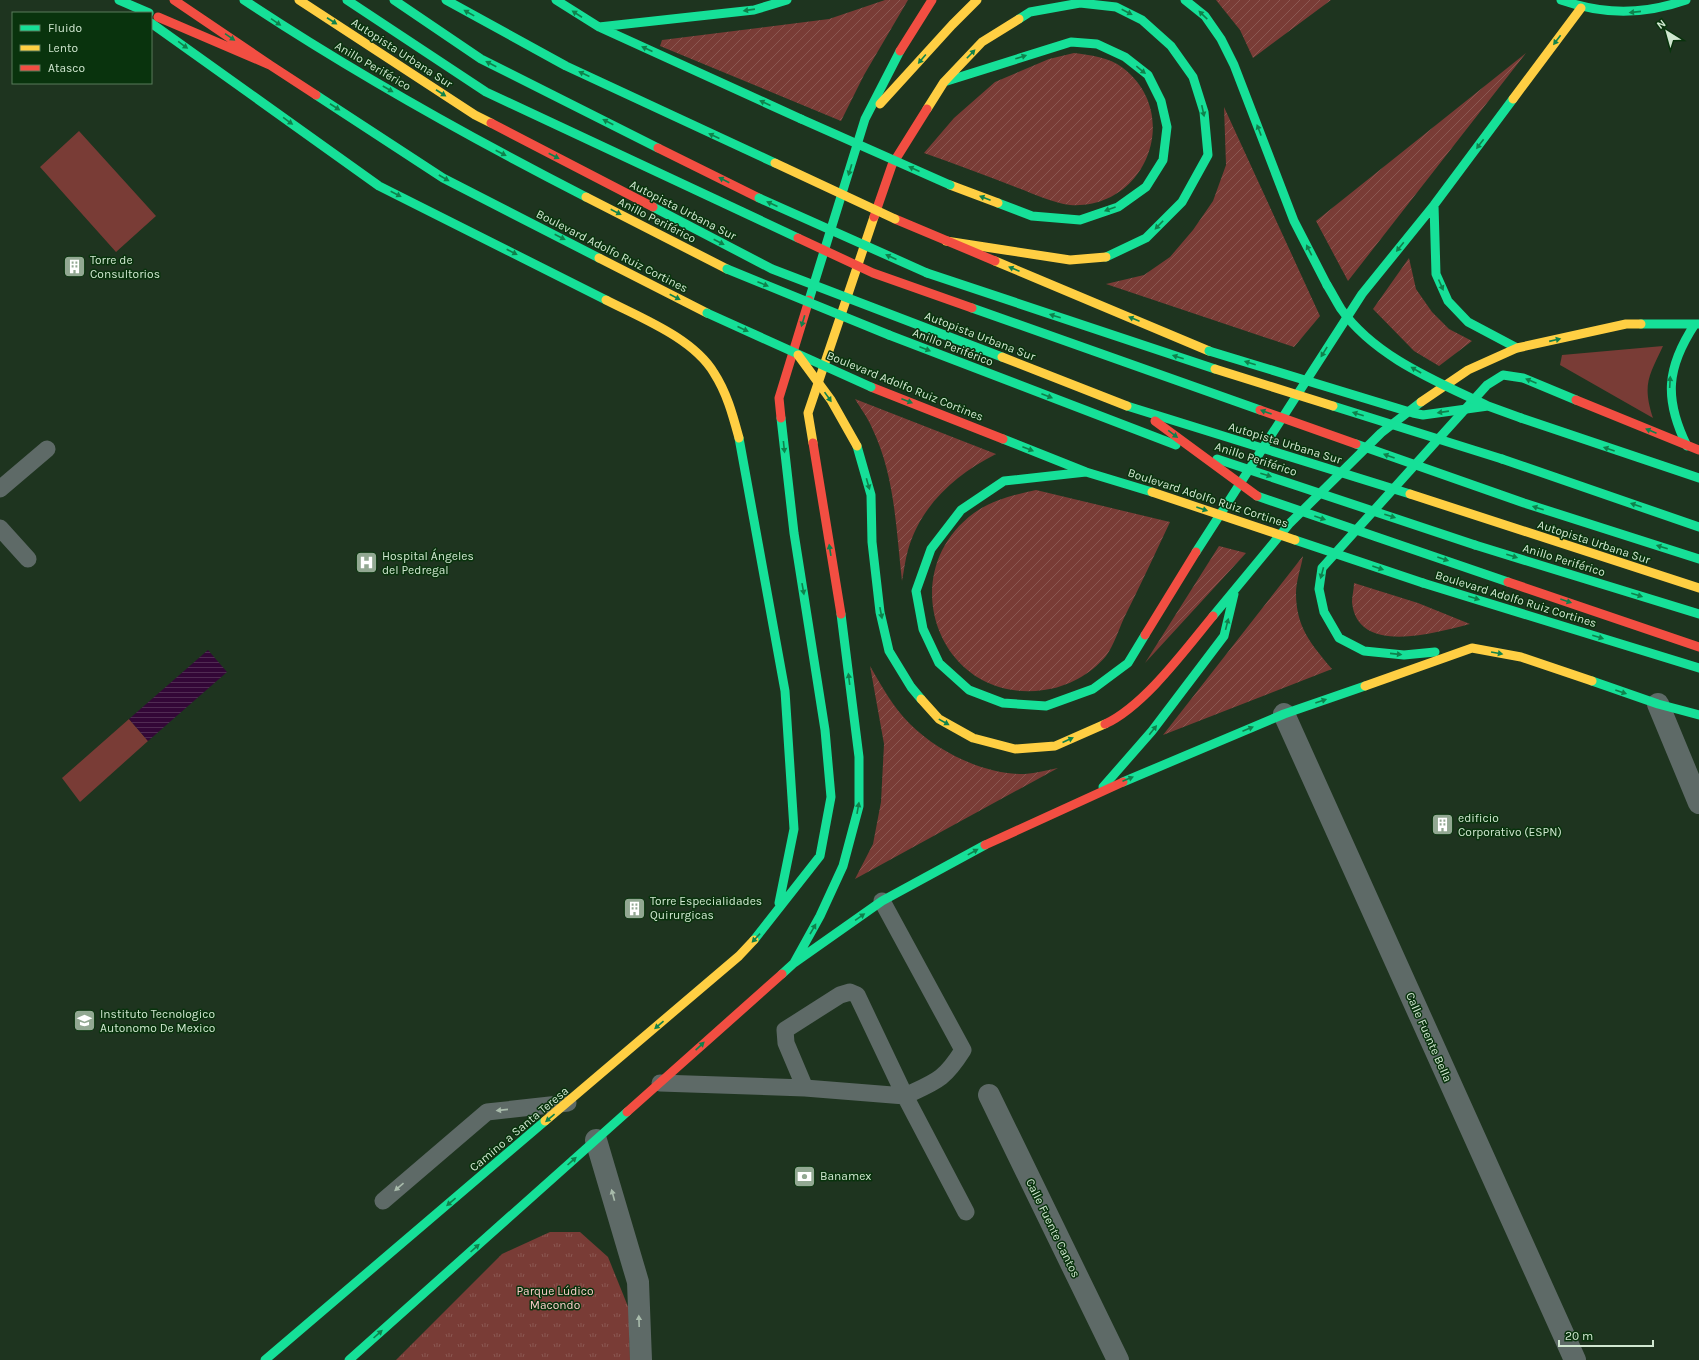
<svg xmlns="http://www.w3.org/2000/svg" width="1699" height="1360" font-family="Karla,sans-serif">
<style>
.grass{fill:#793c36}
.park{fill:url(#park-tufts)}
.garden{fill:url(#garden-furrows)}
.water{fill:url(#water-rules)}
.lines{fill:none;stroke-linecap:round;stroke-linejoin:round}
.lane{stroke:#5e6a67;stroke-width:17}
.street{stroke:#5e6a67;stroke-width:22}
.fast{stroke:#16e098;stroke-width:9}
.slow{stroke:#ffcf43;stroke-width:9}
.jam{stroke:#f24e42;stroke-width:9}
.fast-bridge{stroke:#16e098;stroke-width:9}
.slow-bridge{stroke:#ffcf43;stroke-width:9}
.jam-bridge{stroke:#f24e42;stroke-width:9}
.oneway{fill:#0f814c}
.oneway2{fill:#a8bbab}
.labels{text-anchor:middle;stroke-width:3;stroke-linejoin:round;paint-order:stroke}
.street-label{font-size:12px;fill:#d0e7d0;stroke:#09330d}
.poi-label{font-size:12px;fill:#d0e7d0;stroke:#09330d;text-anchor:start}
.park-label{font-size:12px;fill:#fccdc9;stroke:#09330d}
</style>
<defs>
<pattern id="park-tufts" width="24" height="20" patternUnits="userSpaceOnUse"><rect width="24" height="20" fill="#793c36"/><path d="M3 7l-1-3M5 7V3M7 7l1-3M15 17l-1-3M17 17v-4M19 17l1-3" fill="none" stroke="#8b5852"/></pattern>
<pattern id="garden-furrows" width="10" height="10" patternUnits="userSpaceOnUse"><rect width="10" height="10" fill="#793c36"/><path d="M-1 1l2-2M0 10L10 0M9 11l2-2" fill="none" stroke="#8b5852"/></pattern>
<pattern id="water-rules" width="6" height="5" patternUnits="userSpaceOnUse"><rect width="6" height="5" fill="#330737"/><path d="M0 2.5h6" fill="none" stroke="#502b53"/></pattern>
</defs>
<rect width="100%" height="100%" fill="#1e341f"/>
<!-- grass -->
<path class="grass" d="M79,131L156,216L116,252L40,167Z
M1663,346C1649,376 1642,384 1653,418L1560,365L1562,355Z
M129,719L148,741L80,802L62,778Z"/>
<!-- park -->
<path class="park" d="M550,1232H580L608,1257L629,1309L630,1360H396L502,1254Z"/>
<!-- garden -->
<path class="garden" d="M885,0H908L864,75L841,121L660,46L662,40L829,19Z
M1216,0H1331L1253,58L1240,30Z
M1074,53C1090,55 1109,57 1123,68C1183,114 1146,210 1070,205C1053,203 1034,194 1018,188C987,176 956,164 924,153L954,118L995,82L1049,59Z
M1526,53L1348,281L1316,221Z
M1224,107L1320,316L1294,347L1106,284L1144,275L1170,257L1193,230L1213,201L1226,165Z
M1409,258L1416,289L1432,312L1449,329L1472,341L1439,366L1414,351L1373,309Z
M855,399L996,454C955,475 921,505 908,550C905,560 904,571 902,581C896,529 895,475 872,428C868,418 861,409 855,399Z
M1036,490L1170,522C1155,554 1140,586 1124,618C1119,629 1114,645 1106,656C1090,675 1067,687 1044,690C940,705 891,574 974,513C993,499 1014,495 1036,490Z
M1219,546L1246,553L1145,663Z
M1303,556C1301,568 1296,581 1296,593C1296,627 1311,644 1332,669L1163,735Z
M1354,583L1418,603L1470,624C1438,632 1357,657 1352,602C1352,596 1354,589 1354,583Z
M870,666C882,687 893,707 910,724C938,752 985,775 1025,774C1036,773 1047,770 1058,768L855,879L873,844L881,802L884,744Z"/>
<!-- water -->
<path class="water" d="M208,650L227,672L148,741L129,719Z"/>
<g class="lines">
<!-- lane -->
<path class="lane" d="M0,489L47,449
M0,528L28,559
M882,901L963,1050C944,1080 937,1081 905,1096L966,1212
M660,1083L805,1088L905,1096L857,995L850,992L840,995L785,1030L786,1043L805,1088
M383,1201L487,1112L568,1103"/>
<!-- street -->
<path class="street" d="M1658,704L1699,803
M1284,714L1575,1360
M989,1095L1118,1360
M596,1140L638,1282L641,1360"/>
<!-- fast -->
<path class="fast" d="M119,0L149,13
M244,0C354,73 469,137 586,197
M394,0L481,59L658,148
M446,0L566,66L775,163
M556,0L599,27L801,119
M1185,0L1205,16L1221,39L1234,65L1294,221L1327,285
M1561,0C1604,15 1643,15 1686,0
M1019,19L1030,12L1080,3L1116,7L1142,20L1171,46L1193,77L1204,112L1208,155L1182,202L1146,238L1106,257
M151,23L379,186L606,300
M599,27L754,10L787,0
M947,81L1071,42L1097,44L1125,57L1148,75L1161,101L1167,127L1163,160L1146,187L1118,207L1080,220L1032,216L998,203
M316,95L443,178L599,258
M1434,205L1436,274L1448,301L1468,322L1517,348
M927,273L1215,369
M809,300L865,119L900,51
M1641,324H1699
M889,335L1176,445
M1521,418L1699,478
M739,438L785,691L794,829L779,903
M1003,439L1086,472L1152,492
M857,446L871,495L872,542L880,612L889,651L911,687L921,699
M1687,446C1664,399 1666,368 1695,324
M1502,459L1699,527
M1086,472L1004,481L961,510L931,549L916,591L923,629L939,663L969,690L1003,703L1046,706L1093,689L1128,663L1145,635
M1475,545L1699,614
M1196,552L1362,294L1434,205L1513,99
M1423,583L1699,668
M1213,616L1290,523L1381,433L1421,402
M1435,652L1404,655L1364,651L1339,638L1324,612L1319,589L1322,568L1487,385L1503,375L1523,378L1576,400
M1592,681L1658,704L1699,715
M1123,782L1284,714L1365,686
M1103,787L1152,731L1224,636L1234,594
M754,940L820,856L831,797L825,730L794,533L781,418
M794,963L820,916L843,866L859,806V757L841,614
M782,974L794,963L882,901L985,845
M265,1360L545,1121
M349,1360L627,1112"/>
<!-- slow -->
<path class="slow" d="M1513,99L1581,8
M880,104L952,25L977,0
M927,109L944,82L982,42L1019,19
M950,185L998,203
M586,197L727,269
M946,241L1070,260L1106,257
M599,258L707,313
M995,261L1209,351
M606,300C641,318 693,338 714,373C727,393 733,416 739,438
M1421,402L1468,370L1517,348L1626,324H1641
M813,443L808,413L874,217
M1365,686L1472,648L1521,657L1592,681
M921,699L939,719L973,738L1015,749L1055,746L1105,724
M545,1121L739,956L754,940"/>
<!-- jam -->
<path class="jam" d="M174,0L270,65
M158,17L270,65L316,95
M900,51L932,0
M658,148L759,198
M874,217L892,165L927,109
M895,219L995,261
M871,387L1003,439
M1576,400L1699,450
M781,418L779,398L809,300
M813,443L841,614
M1145,635L1196,552
M1105,724C1144,706 1185,650 1213,616
M985,845L1123,782
M627,1112L782,974"/>
<!-- fast-bridge -->
<path class="fast-bridge" d="M347,0L486,92L798,238
M801,119L950,185
M759,198L927,273
M653,207L772,269L1002,357
M727,269L889,335
M1327,285C1332,293 1336,301 1341,309C1375,357 1436,381 1488,406
M972,308L1260,410
M707,313L871,387
M1209,351L1413,413L1423,415L1488,406L1521,418
M1127,406L1410,494
M1333,406L1502,459
M1356,444L1524,503L1699,559
M1217,459L1475,545
M1257,496L1508,582
M1295,540L1423,583"/>
<!-- slow-bridge -->
<path class="slow-bridge" d="M299,0L475,115L491,123
M775,163L895,219
M798,355L831,400L857,446
M1002,357L1127,406
M1215,369L1333,406
M1152,492L1295,540
M1410,494L1699,588"/>
<!-- jam-bridge -->
<path class="jam-bridge" d="M491,123L653,207
M798,238L873,273L972,308
M1260,410L1356,444
M1155,421L1257,496
M1508,582L1699,647"/>
</g>
<!-- one-way arrows -->
<defs><path id="oneway-solid" d="M-6-.8H1V-3.2L6.5 0L1 3.2V.8H-6Z"/></defs>
<g class="oneway">
<use href="#oneway-solid" transform="translate(749 10) rotate(172)"/>
<use href="#oneway-solid" transform="translate(1127 12) rotate(27)"/>
<use href="#oneway-solid" transform="translate(1635 12) rotate(174)"/>
<use href="#oneway-solid" transform="translate(469 13) rotate(-151)"/>
<use href="#oneway-solid" transform="translate(577 14) rotate(-147)"/>
<use href="#oneway-solid" transform="translate(1203 15) rotate(-136)"/>
<use href="#oneway-solid" transform="translate(332 21) rotate(33)"/>
<use href="#oneway-solid" transform="translate(276 22) rotate(34)"/>
<use href="#oneway-solid" transform="translate(230 37) rotate(34)"/>
<use href="#oneway-solid" transform="translate(1557 40) rotate(127)"/>
<use href="#oneway-solid" transform="translate(183 45) rotate(36)"/>
<use href="#oneway-solid" transform="translate(647 49) rotate(-156)"/>
<use href="#oneway-solid" transform="translate(971 54) rotate(-46)"/>
<use href="#oneway-solid" transform="translate(1021 57) rotate(-18)"/>
<use href="#oneway-solid" transform="translate(922 59) rotate(130)"/>
<use href="#oneway-solid" transform="translate(491 64) rotate(-153)"/>
<use href="#oneway-solid" transform="translate(1141 70) rotate(39)"/>
<use href="#oneway-solid" transform="translate(584 74) rotate(-155)"/>
<use href="#oneway-solid" transform="translate(388 89) rotate(30)"/>
<use href="#oneway-solid" transform="translate(441 93) rotate(33)"/>
<use href="#oneway-solid" transform="translate(765 103) rotate(-156)"/>
<use href="#oneway-solid" transform="translate(335 107) rotate(33)"/>
<use href="#oneway-solid" transform="translate(1203 111) rotate(78)"/>
<use href="#oneway-solid" transform="translate(288 121) rotate(36)"/>
<use href="#oneway-solid" transform="translate(608 122) rotate(-153)"/>
<use href="#oneway-solid" transform="translate(1259 130) rotate(-111)"/>
<use href="#oneway-solid" transform="translate(714 136) rotate(-155)"/>
<use href="#oneway-solid" transform="translate(1480 144) rotate(127)"/>
<use href="#oneway-solid" transform="translate(501 153) rotate(27)"/>
<use href="#oneway-solid" transform="translate(554 156) rotate(27)"/>
<use href="#oneway-solid" transform="translate(914 169) rotate(-156)"/>
<use href="#oneway-solid" transform="translate(850 170) rotate(107)"/>
<use href="#oneway-solid" transform="translate(444 178) rotate(30)"/>
<use href="#oneway-solid" transform="translate(724 180) rotate(-153)"/>
<use href="#oneway-solid" transform="translate(396 194) rotate(27)"/>
<use href="#oneway-solid" transform="translate(985 198) rotate(-159)"/>
<use href="#oneway-solid" transform="translate(772 204) rotate(-156)"/>
<use href="#oneway-solid" transform="translate(1110 209) rotate(160)"/>
<use href="#oneway-solid" transform="translate(616 212) rotate(27)"/>
<use href="#oneway-solid" transform="translate(1159 225) rotate(134)"/>
<use href="#oneway-solid" transform="translate(560 237) rotate(27)"/>
<use href="#oneway-solid" transform="translate(719 242) rotate(27)"/>
<use href="#oneway-solid" transform="translate(1400 247) rotate(129)"/>
<use href="#oneway-solid" transform="translate(1309 250) rotate(-117)"/>
<use href="#oneway-solid" transform="translate(512 252) rotate(27)"/>
<use href="#oneway-solid" transform="translate(891 257) rotate(-156)"/>
<use href="#oneway-solid" transform="translate(1014 269) rotate(-157)"/>
<use href="#oneway-solid" transform="translate(763 284) rotate(22)"/>
<use href="#oneway-solid" transform="translate(1441 285) rotate(66)"/>
<use href="#oneway-solid" transform="translate(675 297) rotate(27)"/>
<use href="#oneway-solid" transform="translate(1055 316) rotate(-162)"/>
<use href="#oneway-solid" transform="translate(1134 319) rotate(-157)"/>
<use href="#oneway-solid" transform="translate(803 321) rotate(107)"/>
<use href="#oneway-solid" transform="translate(743 329) rotate(24)"/>
<use href="#oneway-solid" transform="translate(1555 340) rotate(-13)"/>
<use href="#oneway-solid" transform="translate(925 349) rotate(21)"/>
<use href="#oneway-solid" transform="translate(1324 352) rotate(122)"/>
<use href="#oneway-solid" transform="translate(1178 357) rotate(-162)"/>
<use href="#oneway-solid" transform="translate(1250 363) rotate(-163)"/>
<use href="#oneway-solid" transform="translate(1416 370) rotate(-150)"/>
<use href="#oneway-solid" transform="translate(1531 381) rotate(-157)"/>
<use href="#oneway-solid" transform="translate(1670 382) rotate(-87)"/>
<use href="#oneway-solid" transform="translate(1047 396) rotate(21)"/>
<use href="#oneway-solid" transform="translate(828 397) rotate(55)"/>
<use href="#oneway-solid" transform="translate(907 401) rotate(21)"/>
<use href="#oneway-solid" transform="translate(1266 412) rotate(-160)"/>
<use href="#oneway-solid" transform="translate(1443 412) rotate(172)"/>
<use href="#oneway-solid" transform="translate(1358 414) rotate(-163)"/>
<use href="#oneway-solid" transform="translate(1651 431) rotate(-157)"/>
<use href="#oneway-solid" transform="translate(1173 434) rotate(37)"/>
<use href="#oneway-solid" transform="translate(784 447) rotate(84)"/>
<use href="#oneway-solid" transform="translate(1028 449) rotate(21)"/>
<use href="#oneway-solid" transform="translate(1609 449) rotate(-161)"/>
<use href="#oneway-solid" transform="translate(1389 456) rotate(-160)"/>
<use href="#oneway-solid" transform="translate(1266 475) rotate(18)"/>
<use href="#oneway-solid" transform="translate(868 484) rotate(74)"/>
<use href="#oneway-solid" transform="translate(1636 505) rotate(-161)"/>
<use href="#oneway-solid" transform="translate(1538 508) rotate(-162)"/>
<use href="#oneway-solid" transform="translate(1202 509) rotate(19)"/>
<use href="#oneway-solid" transform="translate(1390 516) rotate(18)"/>
<use href="#oneway-solid" transform="translate(1320 518) rotate(19)"/>
<use href="#oneway-solid" transform="translate(1662 547) rotate(-162)"/>
<use href="#oneway-solid" transform="translate(830 550) rotate(-99)"/>
<use href="#oneway-solid" transform="translate(1512 556) rotate(17)"/>
<use href="#oneway-solid" transform="translate(1443 559) rotate(19)"/>
<use href="#oneway-solid" transform="translate(1378 568) rotate(19)"/>
<use href="#oneway-solid" transform="translate(1322 573) rotate(105)"/>
<use href="#oneway-solid" transform="translate(803 589) rotate(80)"/>
<use href="#oneway-solid" transform="translate(1637 595) rotate(17)"/>
<use href="#oneway-solid" transform="translate(1474 598) rotate(17)"/>
<use href="#oneway-solid" transform="translate(1566 601) rotate(19)"/>
<use href="#oneway-solid" transform="translate(881 613) rotate(79)"/>
<use href="#oneway-solid" transform="translate(1227 624) rotate(-76)"/>
<use href="#oneway-solid" transform="translate(1598 637) rotate(17)"/>
<use href="#oneway-solid" transform="translate(1497 653) rotate(10)"/>
<use href="#oneway-solid" transform="translate(1396 654) rotate(6)"/>
<use href="#oneway-solid" transform="translate(849 679) rotate(-97)"/>
<use href="#oneway-solid" transform="translate(1621 692) rotate(19)"/>
<use href="#oneway-solid" transform="translate(1321 701) rotate(-19)"/>
<use href="#oneway-solid" transform="translate(944 722) rotate(29)"/>
<use href="#oneway-solid" transform="translate(1248 729) rotate(-23)"/>
<use href="#oneway-solid" transform="translate(1153 730) rotate(-51)"/>
<use href="#oneway-solid" transform="translate(1068 740) rotate(-24)"/>
<use href="#oneway-solid" transform="translate(1128 779) rotate(-23)"/>
<use href="#oneway-solid" transform="translate(858 808) rotate(-80)"/>
<use href="#oneway-solid" transform="translate(973 852) rotate(-29)"/>
<use href="#oneway-solid" transform="translate(860 917) rotate(-35)"/>
<use href="#oneway-solid" transform="translate(813 929) rotate(-60)"/>
<use href="#oneway-solid" transform="translate(756 938) rotate(133)"/>
<use href="#oneway-solid" transform="translate(659 1025) rotate(139)"/>
<use href="#oneway-solid" transform="translate(700 1046) rotate(-43)"/>
<use href="#oneway-solid" transform="translate(550 1118) rotate(140)"/>
<use href="#oneway-solid" transform="translate(572 1161) rotate(-42)"/>
<use href="#oneway-solid" transform="translate(451 1202) rotate(140)"/>
<use href="#oneway-solid" transform="translate(475 1248) rotate(-42)"/>
<use href="#oneway-solid" transform="translate(378 1334) rotate(-42)"/>
</g>
<g class="oneway2">
<use href="#oneway-solid" transform="translate(502 1110) rotate(174)"/>
<use href="#oneway-solid" transform="translate(399 1187) rotate(139)"/>
<use href="#oneway-solid" transform="translate(613 1195) rotate(-105)"/>
<use href="#oneway-solid" transform="translate(639 1321) rotate(-92)"/>
</g>
<!-- icons -->
<defs>
<symbol id="building-square" viewBox="-11 -11 22 22"><rect x="-9" y="-9" width="18" height="18" rx="4" fill="#92a892" stroke="#09330d"/><path d="M-4-6H4V6H1V3H-1V6H-4ZM-2.5-4.3h1.7v1.8h-1.7ZM.8-4.3h1.7v1.8H.8ZM-2.5-1h1.7V.8h-1.7ZM.8-1h1.7V.8H.8Z" fill="#fff"/></symbol>
<symbol id="hospital-square" viewBox="-11 -11 22 22"><rect x="-9" y="-9" width="18" height="18" rx="4" fill="#92a892" stroke="#09330d"/><path d="M-5-5h3v3.5h4V-5h3V5h-3V1.5h-4V5h-3Z" fill="#fff"/></symbol>
<symbol id="school-square" viewBox="-11 -11 22 22"><rect x="-9" y="-9" width="18" height="18" rx="4" fill="#92a892" stroke="#09330d"/><path d="M0-5L7-2L0 1L-7-2ZM-4 1L0 2.5L4 1V4Q0 6-4 4Z" fill="#fff"/></symbol>
<symbol id="bank-square" viewBox="-11 -11 22 22"><rect x="-9" y="-9" width="18" height="18" rx="4" fill="#92a892" stroke="#09330d"/><path d="M-6-4H6V4H-6ZM0-2.3a2.3 2.3 0 1 0 0 4.6a2.3 2.3 0 1 0 0-4.6Z" fill="#fff"/></symbol>
</defs>
<g fill-rule="evenodd">
<use href="#building-square" x="62" y="254" width="25" height="25"/>
<use href="#hospital-square" x="354" y="550" width="25" height="25"/>
<use href="#building-square" x="1430" y="812" width="25" height="25"/>
<use href="#building-square" x="622" y="896" width="25" height="25"/>
<use href="#school-square" x="72" y="1008" width="25" height="25"/>
<use href="#bank-square" x="792" y="1164" width="25" height="25"/>
</g>
<g class="labels">
<!-- street labels -->
<g class="street-label">
<text transform="translate(402 53) rotate(33)" y="4">Autopista Urbana Sur</text>
<text transform="translate(373 66) rotate(30)" y="4">Anillo Periférico</text>
<text transform="translate(683 210) rotate(27)" y="4">Autopista Urbana Sur</text>
<text transform="translate(657 220) rotate(27)" y="4">Anillo Periférico</text>
<text transform="translate(612 251) rotate(27)" y="4">Boulevard Adolfo Ruiz Cortines</text>
<text transform="translate(980 336) rotate(21)" y="4">Autopista Urbana Sur</text>
<text transform="translate(953 347) rotate(21)" y="4">Anillo Periférico</text>
<text transform="translate(905 386) rotate(22)" y="4">Boulevard Adolfo Ruiz Cortines</text>
<text transform="translate(1285 443) rotate(17)" y="4">Autopista Urbana Sur</text>
<text transform="translate(1256 459) rotate(18)" y="4">Anillo Periférico</text>
<text transform="translate(1208 498) rotate(18)" y="4">Boulevard Adolfo Ruiz Cortines</text>
<text transform="translate(1594 542) rotate(18)" y="4">Autopista Urbana Sur</text>
<text transform="translate(1564 560) rotate(17)" y="4">Anillo Periférico</text>
<text transform="translate(1516 599) rotate(17)" y="4">Boulevard Adolfo Ruiz Cortines</text>
<text transform="translate(1429 1037) rotate(66)" y="4">Calle Fuente Bella</text>
<text transform="translate(519 1129) rotate(-40)" y="4">Camino a Santa Teresa</text>
<text transform="translate(1053 1228) rotate(64)" y="4">Calle Fuente Cantos</text>
</g>
<!-- poi labels -->
<g class="poi-label">
<text x="90" y="264">Torre de<tspan x="90" dy="14">Consultorios</tspan></text>
<text x="382" y="560">Hospital Ángeles<tspan x="382" dy="14">del Pedregal</tspan></text>
<text x="1458" y="822">edificio<tspan x="1458" dy="14">Corporativo (ESPN)</tspan></text>
<text x="650" y="905">Torre Especialidades<tspan x="650" dy="14">Quirurgicas</tspan></text>
<text x="100" y="1018">Instituto Tecnologico<tspan x="100" dy="14">Autonomo De Mexico</tspan></text>
<text x="820" y="1180">Banamex</text>
</g>
<!-- park labels -->
<g class="park-label">
<text x="555" y="1295">Parque Lúdico<tspan x="555" dy="14">Macondo</tspan></text>
</g>
</g>
<!-- legend -->
<rect x="12" y="12" width="140" height="72" fill="#09330d" stroke="#597b5b"/>
<rect x="20" y="25" width="20" height="6" fill="#16e098" stroke="#597b5b"/>
<text x="48" y="32" font-size="12" fill="#d0e7d0">Fluido</text>
<rect x="20" y="45" width="20" height="6" fill="#ffcf43" stroke="#597b5b"/>
<text x="48" y="52" font-size="12" fill="#d0e7d0">Lento</text>
<rect x="20" y="65" width="20" height="6" fill="#f24e42" stroke="#597b5b"/>
<text x="48" y="72" font-size="12" fill="#d0e7d0">Atasco</text>
<!-- north arrow -->
<g transform="translate(1667 32) rotate(323)" stroke="#09330d" stroke-width="3" paint-order="stroke">
<path d="M0-3L7 15L0 10L-7 15Z" fill="#d0e7d0"/>
<text y="-6" font-size="11" font-weight="bold" text-anchor="middle" fill="#d0e7d0">N</text>
</g>
<!-- scale -->
<path d="M1559 1340v6h94v-6" fill="none" stroke="#d0e7d0" stroke-width="2"/>
<text x="1565" y="1340" font-size="12" fill="#d0e7d0" stroke="#09330d" stroke-width="3" paint-order="stroke">20 m</text>
</svg>
